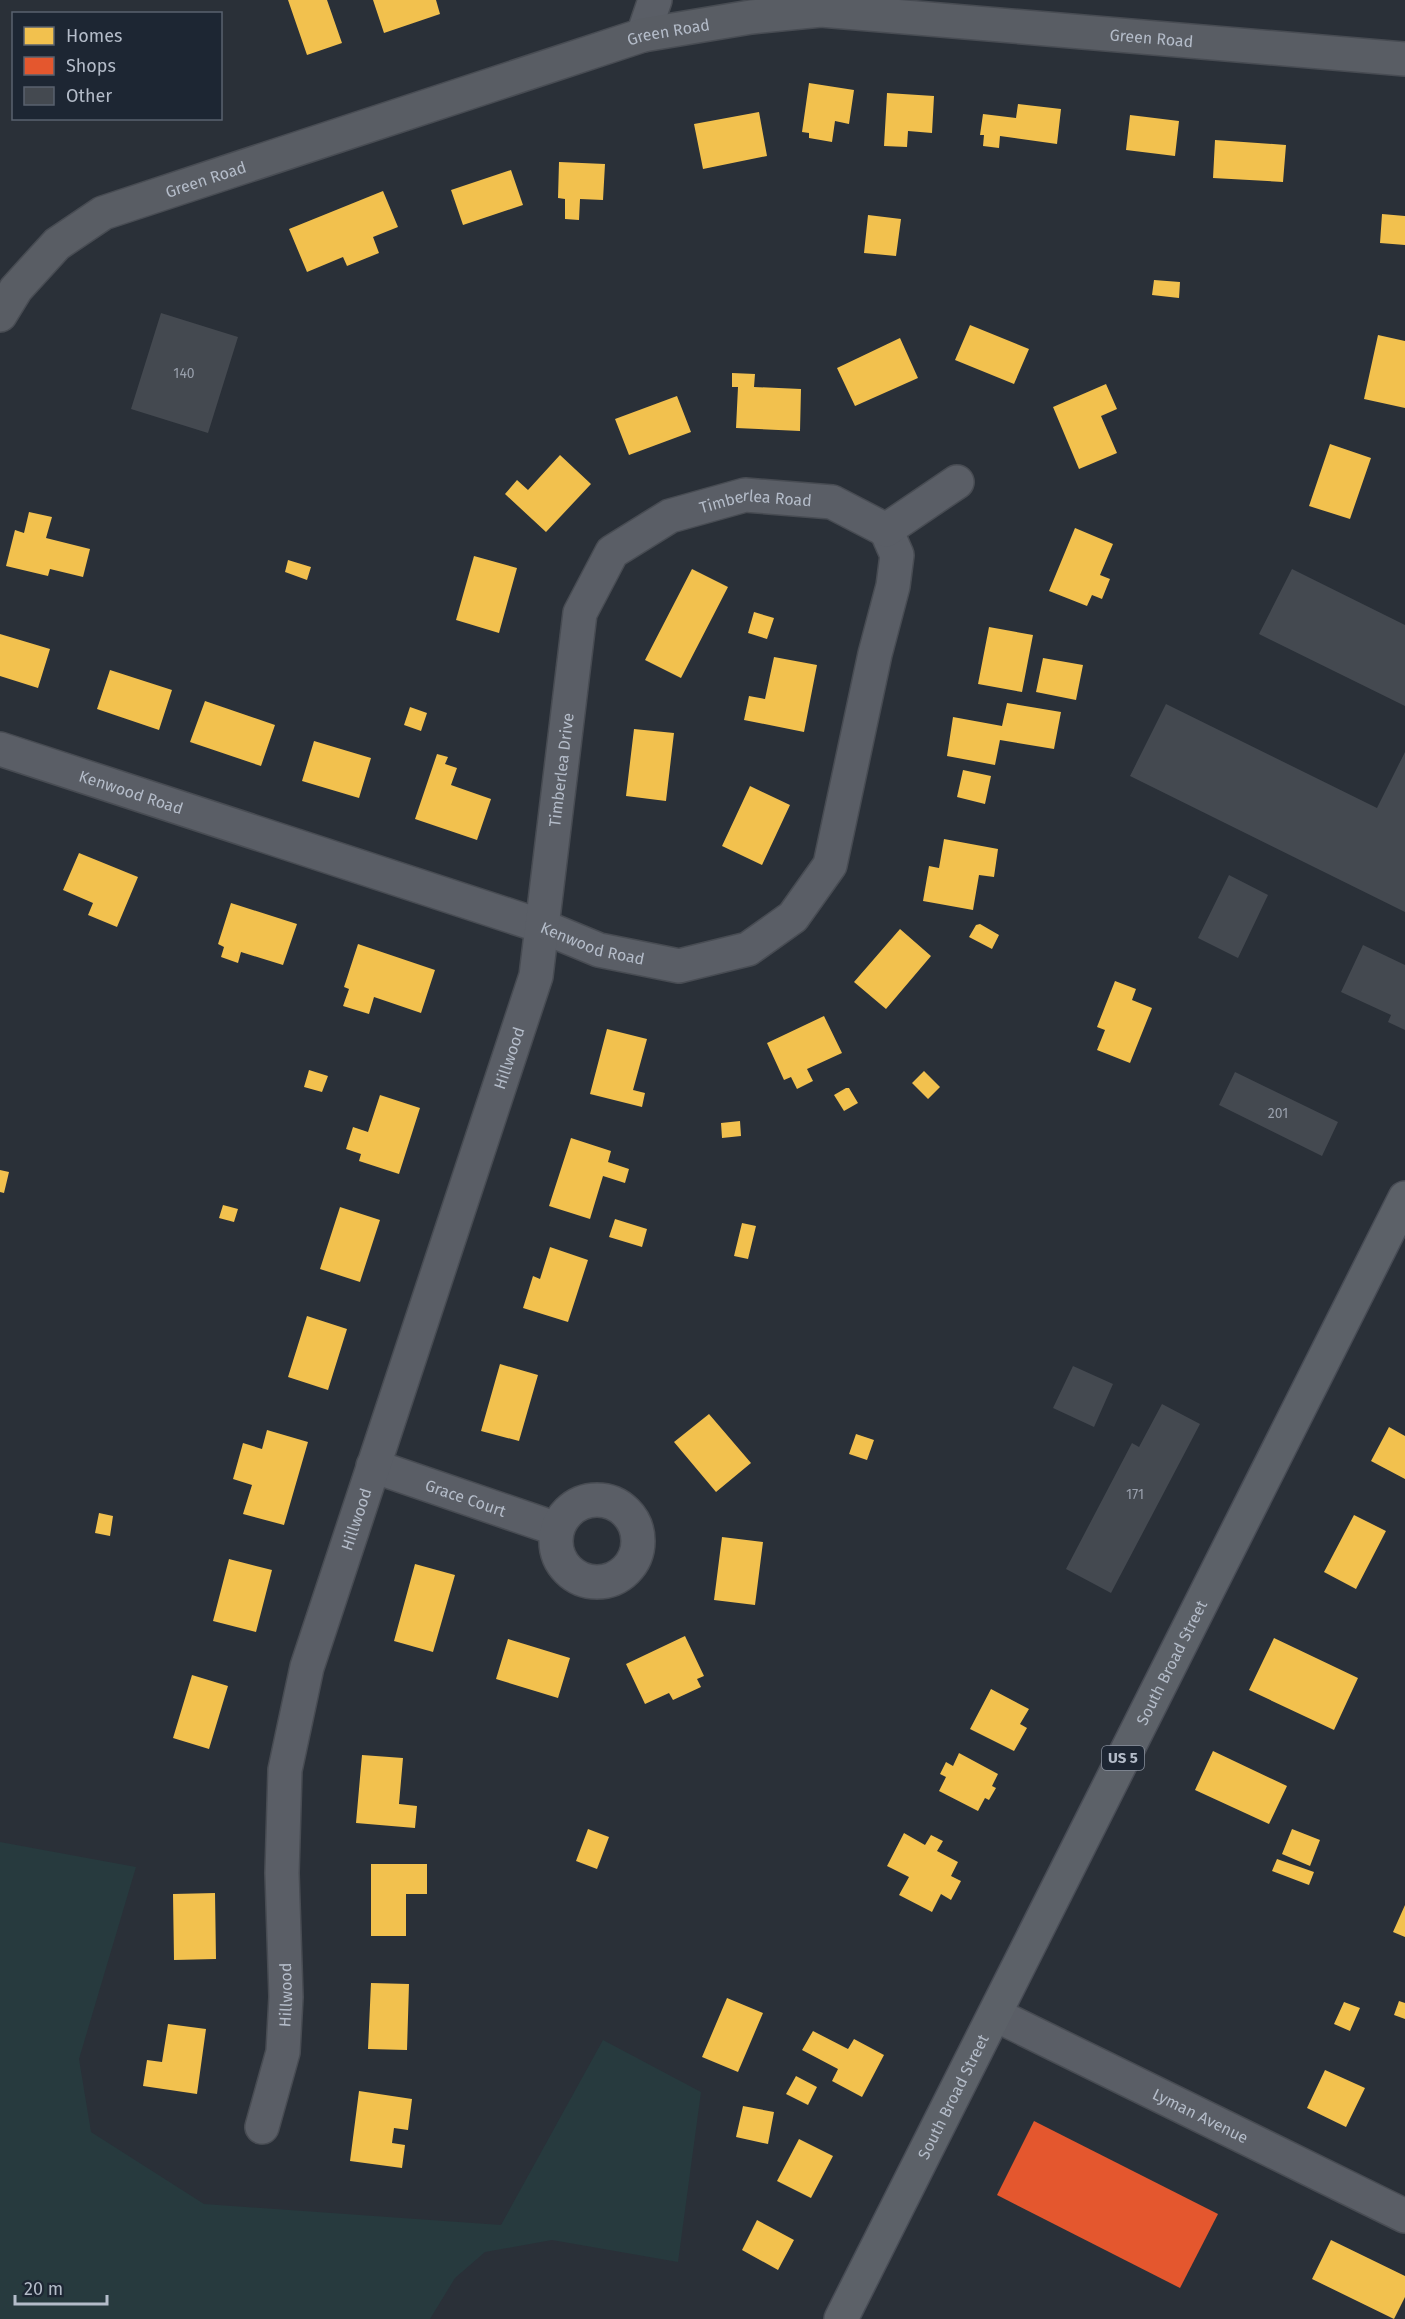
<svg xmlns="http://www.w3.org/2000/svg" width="1405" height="2319" font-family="'Fira Sans',sans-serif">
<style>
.green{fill:#273a3e}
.homes{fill:#f2c14e}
.shops{fill:#e4572e}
.building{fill:#444950}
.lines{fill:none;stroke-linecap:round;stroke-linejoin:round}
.street-casing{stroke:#484c53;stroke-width:36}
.secondary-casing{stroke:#484c53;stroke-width:36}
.primary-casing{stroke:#484c55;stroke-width:36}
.street{stroke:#5a5e66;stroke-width:33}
.secondary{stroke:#595d64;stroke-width:33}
.primary{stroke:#5c6168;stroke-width:33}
.labels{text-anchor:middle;stroke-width:6;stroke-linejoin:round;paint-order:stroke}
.number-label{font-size:14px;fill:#989fab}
.shield{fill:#1d2633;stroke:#878f9c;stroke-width:1.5}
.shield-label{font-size:15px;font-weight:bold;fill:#b4bcc9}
.street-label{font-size:16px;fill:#b4bcc9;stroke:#1d2633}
</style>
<rect width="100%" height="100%" fill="#2a3038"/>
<!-- green -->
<path class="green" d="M0,1842L136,1867L79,2059L91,2132L204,2204L501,2225L603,2040L701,2092L678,2262L552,2240L485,2252L455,2278L430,2319H0Z"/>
<!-- homes -->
<path class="homes" d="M288,0H327L342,43L307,55Z
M373,0H436L440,14L384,33Z
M809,83L854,90L849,124L835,121L832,142L809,138V133L802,132Z
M887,93L934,96L932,133L908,131L907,147L884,146Z
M1018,104L1061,109L1057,144L1000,136L999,148L983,146L984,135H980L983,114L1016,118Z
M759,112L767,156L703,169L694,124Z
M1130,115L1179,121L1175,156L1126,150Z
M1215,140L1286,145L1283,182L1213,178Z
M559,162L605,164L603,200L580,199L579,220L565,219V199L558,198Z
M511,170L523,205L463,225L451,190Z
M383,191L398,227L373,237L379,253L347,266L343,257L307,272L289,229Z
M1382,214L1405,216V245L1380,243Z
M868,215L901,219L896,256L864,253Z
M1154,280L1180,282L1179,298L1152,295Z
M970,325L1029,349L1014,384L955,360Z
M1378,335L1405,341V408L1364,399Z
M900,338L918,378L855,406L837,368Z
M732,373L755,374L754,387L801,389L800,431L736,428L738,387H732Z
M1106,384L1117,409L1101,416L1117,453L1079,469L1053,407Z
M677,396L691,432L629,455L615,419Z
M1330,444L1371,458L1350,519L1309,506Z
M560,455L591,484L546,532L505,494L517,480L528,490Z
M29,512L52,517L46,538L90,549L83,577L50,569L48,576L6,566L15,530L24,533Z
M1075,528L1113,544L1100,575L1110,579L1102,599L1092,595L1087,606L1049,591Z
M474,556L517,568L499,633L456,620Z
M288,560L311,567L307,580L285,572Z
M692,569L728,587L681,678L645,660Z
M754,612L774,618L767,639L748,633Z
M989,627L1033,635L1022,692L978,684Z
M0,634L50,649L38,688L0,676Z
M774,657L817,665L804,732L744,720L749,696L765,699Z
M1043,658L1083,665L1076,700L1036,692Z
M110,670L172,690L159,730L97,709Z
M205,701L275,725L261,766L190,742Z
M1007,703L1061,712L1054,749L1000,740L995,765L947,756L953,717L1002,726Z
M410,707L427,713L421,731L404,725Z
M634,729L674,733L666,801L626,796Z
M314,741L371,758L359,798L302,781Z
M437,754L448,757L445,764L457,768L451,785L491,799L477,840L415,819Z
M963,770L991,776L985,804L957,797Z
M750,786L790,805L762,865L722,846Z
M944,839L998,849L994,877L979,875L973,910L923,901L929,866L939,868Z
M79,853L138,877L117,927L88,915L93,903L63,890Z
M231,903L297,924L283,965L241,952L238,963L221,957L224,947L218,944Z
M980,924L999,935L992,949L969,937L976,925Z
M900,929L931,956L886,1009L854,982Z
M358,944L435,970L421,1013L374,997L369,1014L343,1006L349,989L344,987Z
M1115,981L1136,989L1132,1000L1152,1008L1130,1063L1097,1050L1105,1030L1097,1027Z
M824,1016L842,1053L807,1069L813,1081L797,1089L791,1077L784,1080L767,1043Z
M607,1029L647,1039L633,1090L645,1093L642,1107L590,1094Z
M309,1070L328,1076L322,1092L304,1087Z
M924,1071L940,1087L928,1099L912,1083Z
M846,1088H849L858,1103L844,1111L834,1095Z
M380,1095L420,1108L399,1174L359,1161L361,1154L346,1149L353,1127L368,1132Z
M740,1121L741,1136L722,1138L721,1123Z
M571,1138L611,1151L608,1162L629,1169L625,1183L603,1176L590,1219L549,1206Z
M0,1170L9,1172L4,1193L0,1192Z
M223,1205L238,1209L234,1222L219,1218Z
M340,1207L380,1220L360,1282L320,1269Z
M615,1219L647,1229L642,1247L609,1237Z
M742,1223L756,1226L748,1259L734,1256Z
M550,1247L588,1260L568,1322L523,1308L533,1276L540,1279Z
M307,1316L347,1329L328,1390L288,1377Z
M500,1364L538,1375L519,1441L481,1431Z
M709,1414L751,1463L716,1492L674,1442Z
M1389,1427L1405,1436V1479L1371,1461Z
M267,1430L308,1442L284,1525L243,1514L252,1485L233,1479L243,1443L262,1449Z
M856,1434L874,1440L867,1460L849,1454Z
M99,1513L113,1516L110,1536L95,1533Z
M1354,1515L1386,1531L1356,1589L1324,1572Z
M722,1537L763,1542L755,1605L714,1600Z
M229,1559L272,1570L256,1632L213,1621Z
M415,1564L455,1575L433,1652L394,1641Z
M685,1636L704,1676L697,1679L701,1687L673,1700L669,1693L645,1704L626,1664Z
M1274,1638L1358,1678L1334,1730L1249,1690Z
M508,1639L570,1658L558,1698L496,1679Z
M192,1675L228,1686L209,1749L173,1738Z
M991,1689L1029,1709L1020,1724L1027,1728L1014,1751L970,1729Z
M1213,1751L1287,1786L1269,1824L1195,1790Z
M959,1753L998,1774L992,1786L996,1788L989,1800L985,1798L978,1811L939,1791L946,1777L940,1774L946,1762L953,1766Z
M362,1755L403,1758L399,1804L417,1806L415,1828L356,1823Z
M588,1829L609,1837L597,1869L576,1861Z
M1292,1829L1320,1840L1310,1866L1282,1854Z
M904,1833L925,1845L931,1835L943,1841L937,1851L958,1862L951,1876L961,1881L951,1900L941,1894L932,1912L899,1895L909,1877L887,1866Z
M1277,1859L1314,1872L1309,1885L1272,1871Z
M371,1864H427V1894H406V1936H371Z
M215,1893L216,1959L174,1960L173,1894Z
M1405,1905V1937L1393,1932Z
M371,1983L409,1984L407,2050L368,2049Z
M727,1998L763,2013L738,2072L702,2057Z
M1399,2001L1405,2003V2019L1394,2015Z
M1344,2002L1360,2008L1350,2031L1334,2024Z
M168,2024L206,2029L197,2094L143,2086L147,2060L162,2062Z
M813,2031L848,2049L854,2039L884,2055L862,2097L832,2081L838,2069L802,2050Z
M1325,2070L1365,2088L1346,2127L1307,2108Z
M796,2076L817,2087L808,2105L786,2094Z
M359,2091L412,2099L408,2130L394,2128L392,2143L405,2145L402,2168L350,2161Z
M743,2106L774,2112L768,2144L736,2137Z
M799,2139L833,2156L811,2198L777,2181Z
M757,2220L794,2240L778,2270L742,2250Z
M1331,2240L1405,2276V2297L1394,2319L1312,2279Z"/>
<!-- shops -->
<path class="shops" d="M1034,2121L1218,2214L1180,2288L997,2195Z"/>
<!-- building -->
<path class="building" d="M161,313L238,337L208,433L131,409Z
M1292,569L1405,625V706L1259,634Z
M1166,704L1377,808L1405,752V912L1130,776Z
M1229,875L1268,895L1238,958L1198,938Z
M1363,945L1405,965V1030L1388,1022L1391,1015L1341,992Z
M1235,1072L1338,1122L1322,1156L1219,1105Z
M1073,1366L1113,1384L1094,1427L1053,1408Z
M1162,1404L1200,1424L1111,1593L1066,1569L1132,1443L1139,1447Z"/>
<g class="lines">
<defs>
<g id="street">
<path d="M643,35L655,0"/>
<path id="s1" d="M0,749L541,926L599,950L679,966L748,949L793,917L830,865L875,654L893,586L897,555L886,530"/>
<path id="s2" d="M373,1466L557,1529"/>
<circle cx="597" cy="1541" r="41"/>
<path id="s3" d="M996,2015L1405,2216"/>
<path id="s4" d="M262,2127L283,2052L286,1997L282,1873L285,1770L307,1667L536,976L580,613L612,552L670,516L745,495L832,502L886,530L957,482"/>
</g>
<g id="secondary">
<path id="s5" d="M0,315L16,289L57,244L103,213L643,35L751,17L821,10L1405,59"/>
</g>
<g id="primary">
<path id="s6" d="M841,2319L1405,1198"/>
</g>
</defs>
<!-- street casing -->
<use href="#street" class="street-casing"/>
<!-- secondary casing -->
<use href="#secondary" class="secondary-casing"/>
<!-- primary casing -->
<use href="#primary" class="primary-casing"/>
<!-- street -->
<use href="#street" class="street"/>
<!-- secondary -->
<use href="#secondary" class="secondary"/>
<!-- primary -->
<use href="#primary" class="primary"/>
</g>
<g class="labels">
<!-- number labels -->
<g class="number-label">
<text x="184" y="378">140</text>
<text x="1278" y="1118">201</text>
<text x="1135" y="1499">171</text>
</g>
<!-- shield labels -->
<rect class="shield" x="1102" y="1746" width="42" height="24" rx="4.5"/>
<g class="shield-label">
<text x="1123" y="1763">US 5</text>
</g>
<!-- street labels -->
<g class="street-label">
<text dy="6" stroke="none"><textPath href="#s5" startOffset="741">Green Road</textPath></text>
<text dy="6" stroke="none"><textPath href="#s5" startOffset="1227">Green Road</textPath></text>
<text dy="6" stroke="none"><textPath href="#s5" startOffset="255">Green Road</textPath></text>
<text dy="6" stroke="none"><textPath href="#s4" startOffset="1784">Timberlea Road</textPath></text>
<text dy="6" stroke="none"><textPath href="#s4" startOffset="1401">Timberlea Drive</textPath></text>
<text dy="6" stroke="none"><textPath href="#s1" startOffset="138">Kenwood Road</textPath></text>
<text dy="6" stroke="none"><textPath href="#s1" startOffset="624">Kenwood Road</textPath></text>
<text dy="6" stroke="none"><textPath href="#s4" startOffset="1107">Hillwood</textPath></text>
<text dy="6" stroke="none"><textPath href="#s2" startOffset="98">Grace Court</textPath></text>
<text dy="6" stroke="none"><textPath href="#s4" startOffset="621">Hillwood</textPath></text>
<text dy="6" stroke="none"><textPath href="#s6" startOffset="735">South Broad Street</textPath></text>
<text dy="6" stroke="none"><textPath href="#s4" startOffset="135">Hillwood</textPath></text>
<text dy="6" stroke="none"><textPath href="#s6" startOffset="249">South Broad Street</textPath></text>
<text dy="6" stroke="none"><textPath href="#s3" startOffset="228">Lyman Avenue</textPath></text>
</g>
</g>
<!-- legend -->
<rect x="12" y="12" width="210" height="108" fill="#1d2633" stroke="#59626f" stroke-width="1.5"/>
<rect x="24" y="27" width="30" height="18" fill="#f2c14e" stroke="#59626f" stroke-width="1.5"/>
<text x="66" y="42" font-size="18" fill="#b4bcc9">Homes</text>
<rect x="24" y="57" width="30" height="18" fill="#e4572e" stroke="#59626f" stroke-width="1.5"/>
<text x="66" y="72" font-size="18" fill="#b4bcc9">Shops</text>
<rect x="24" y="87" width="30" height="18" fill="#444950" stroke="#59626f" stroke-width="1.5"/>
<text x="66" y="102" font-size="18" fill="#b4bcc9">Other</text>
<!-- scale -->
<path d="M15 2295v9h92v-9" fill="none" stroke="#b4bcc9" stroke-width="3"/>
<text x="24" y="2295" font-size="18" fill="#b4bcc9" stroke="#1d2633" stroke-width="4.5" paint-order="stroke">20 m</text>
</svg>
